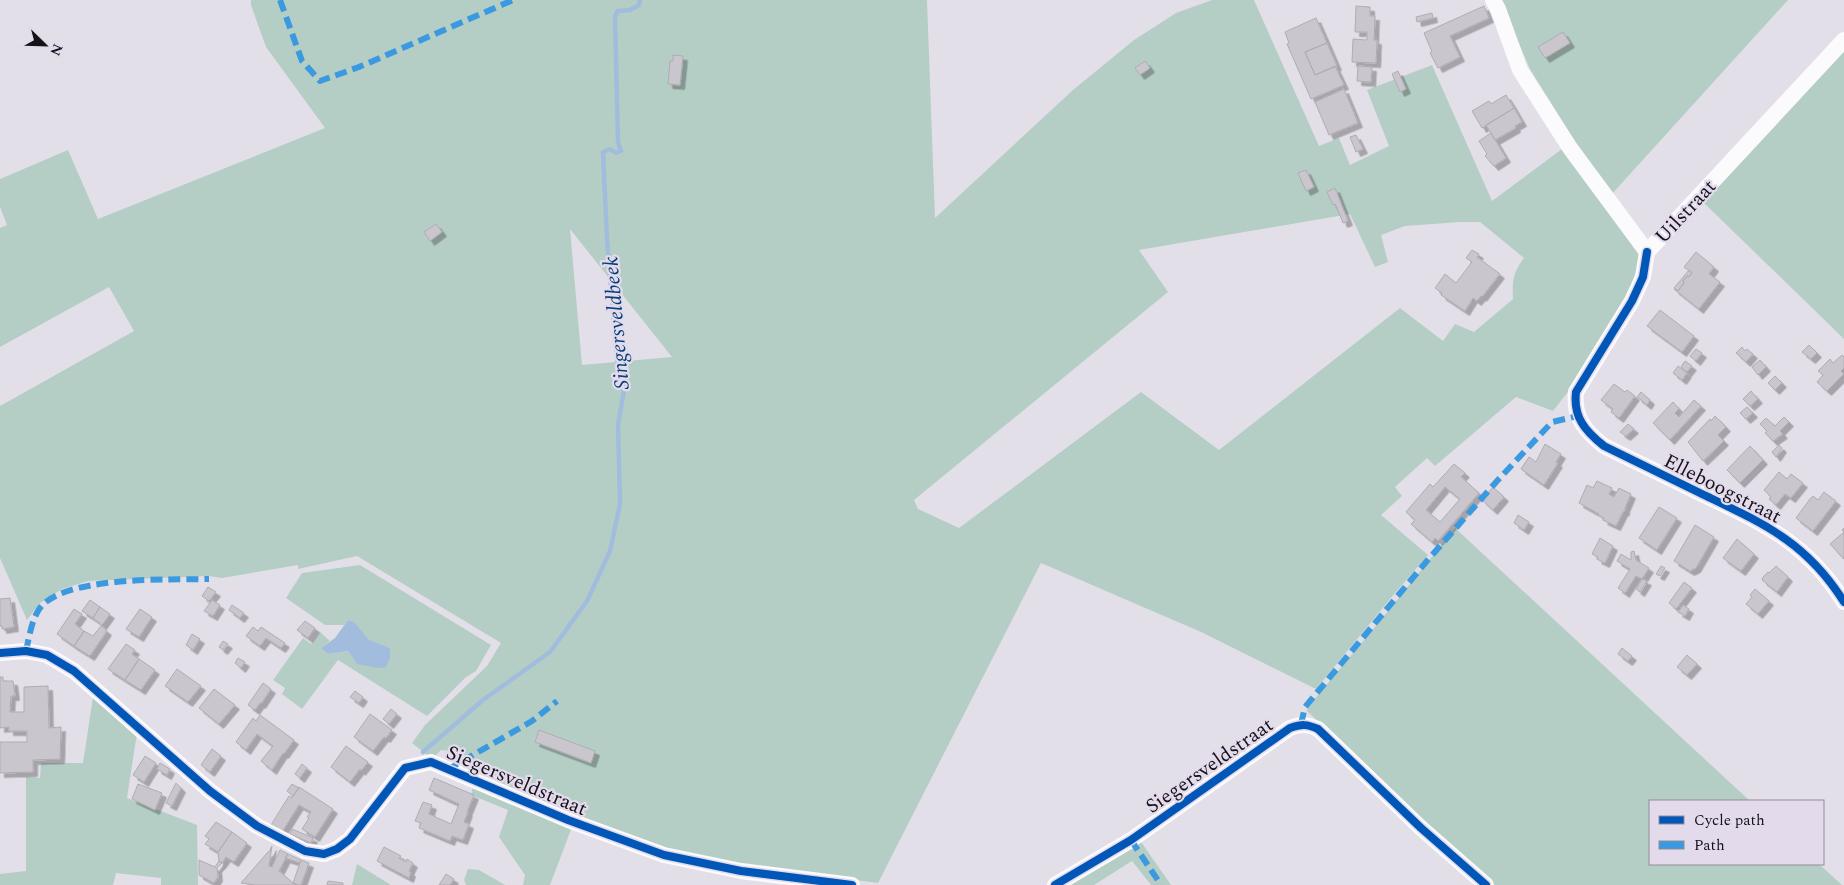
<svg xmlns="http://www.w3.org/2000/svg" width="1844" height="885" font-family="Spectral,serif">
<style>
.green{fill:#b5cec5;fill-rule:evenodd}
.water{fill:#a2bcde}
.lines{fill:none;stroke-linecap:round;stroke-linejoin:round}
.stream{stroke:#a2bcde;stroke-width:4.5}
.building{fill:#c9c6cd;stroke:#afacb3;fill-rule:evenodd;filter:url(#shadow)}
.street{stroke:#fbfafc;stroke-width:16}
.quiet{stroke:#3b9adf;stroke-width:6;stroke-dasharray:12 6;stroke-linecap:butt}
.cycleway-casing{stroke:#e3dbec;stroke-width:11}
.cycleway{stroke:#0057b8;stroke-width:8}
.labels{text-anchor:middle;stroke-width:4.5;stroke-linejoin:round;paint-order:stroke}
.street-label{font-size:20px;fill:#151218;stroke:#e3dbec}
.water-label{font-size:21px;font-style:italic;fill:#043f75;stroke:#e3dbec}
</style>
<defs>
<filter id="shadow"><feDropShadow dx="4.5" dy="4.5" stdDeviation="0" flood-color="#0004"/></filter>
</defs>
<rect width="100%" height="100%" fill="#e3dfe8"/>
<!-- green -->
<path class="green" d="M251,0H927L935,218L1073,90L1134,40L1176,13L1212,0H1254L1319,146L1339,138L1350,165L1389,146L1367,90L1432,65L1492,201L1562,149L1639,250C1638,265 1635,278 1629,291L1574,384L1553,411L1516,397L1435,466L1427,458L1395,487L1402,496L1381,515L1428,555L1395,593L1316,689L1201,632L1041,563L878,883L720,862L646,843L465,771L471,763L458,752L441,750L435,756L427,755L412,743L425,725L487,666L501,643L357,556L298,569V565L222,578L209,576L88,581L62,589L40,603L27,620L0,558V406L134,331L109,287L0,347V228L7,225L0,207V179L68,150L98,219L325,128L266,47L251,5ZM1350,214L1375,267L1388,262L1381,235L1405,226L1460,222H1480L1524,258C1513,273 1512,280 1513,299L1474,332L1455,324L1443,341L1400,308L1219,450L1141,392L959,528L918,509L914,500L1168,292L1139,250ZM570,229L672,357L582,365Z
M1500,0H1788L1611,195L1577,145L1530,69Z
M1844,49V339L1703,202Z
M1455,528L1750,801H1650V864H1819L1842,885H1492L1307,711L1308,707L1380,621Z
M360,565L491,645L476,671L465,678L427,716L338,660L302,709L282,694L285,688L273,680L303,638L311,644L320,632L330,641L321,648L328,654L348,651L357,664L390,648L369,641L348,620L344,625H325L286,598L302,573Z
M93,697L137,733L127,798L197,825L198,885H161V878L116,873L113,885H0V874L26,871V777L40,778L41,763H83Z
M473,786L572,827L550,885H523L525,875L499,837L508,810L471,795Z
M1139,839L1171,885H1151L1132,861L1094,885H1070Z
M357,864L391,885H352Z
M468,869L479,870L505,885H466L464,880Z"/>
<!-- water -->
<path class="water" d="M348,620L354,622L369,640L390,648V658L386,667L378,668L357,664L348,651L328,654L321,648L335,638Z"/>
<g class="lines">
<!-- stream -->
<path class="stream" d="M423,752L483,700L550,652L587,601L610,551L620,504L618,425L624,390L617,359L607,239L603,152L610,149L616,153L621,151L618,142L615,16L618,11L630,10L639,5L640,0"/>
</g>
<!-- building -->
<path class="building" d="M1356,6L1370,7V16H1375L1374,40H1377L1376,63L1352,62L1353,39L1367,40V32H1355Z
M1484,6L1489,18L1450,36L1460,57L1438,68L1430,53L1432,52L1424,33Z
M1432,13L1433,18L1417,22L1416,17Z
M1316,18L1327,43L1305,52L1315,75L1335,66L1344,85L1311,99L1287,44L1289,43L1285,32Z
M1563,32L1570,43L1545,58L1538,47Z
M1327,43L1337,66L1315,75L1305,52Z
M673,55L683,56L680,85L668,84L670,61H673Z
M1145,61L1150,68L1140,75L1135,68Z
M1358,66L1372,67L1371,82L1357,81Z
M1398,71L1406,89L1400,92L1392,74Z
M1344,89L1358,123L1329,135L1315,102Z
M1506,95L1514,108L1482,128L1472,111L1489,101L1491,104Z
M1514,108L1522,122L1515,126L1516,128L1495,140L1486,125Z
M1491,133L1506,158L1494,166L1485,156L1487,154L1479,141Z
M1356,135L1363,149L1356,152L1350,137Z
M1306,170L1314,187L1306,191L1298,173Z
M1335,188L1348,221L1343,223L1337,208L1335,204L1333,205L1327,192Z
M436,224L442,232L430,241L424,232Z
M1472,250L1479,254L1477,257L1500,274L1482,297L1481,296L1477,301L1473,298L1465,311L1441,295L1442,293L1435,288L1445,274L1456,283L1472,262L1466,258Z
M1696,252L1714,267L1709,274L1720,282L1699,309L1674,289L1678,291L1684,283L1683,281L1687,276L1689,277L1692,273L1684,267Z
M1689,270L1692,273L1689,277L1687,276L1683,281L1684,283L1678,291L1674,288Z
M1660,310L1694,336L1682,352L1647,326Z
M1809,345L1817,353L1811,359L1802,352Z
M1742,347L1745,351L1747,349L1753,354L1746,362L1736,353Z
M1696,349L1702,353L1696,361L1690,356Z
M1842,355L1844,357V368L1841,371L1844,374L1827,391L1817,382L1823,375L1818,371L1830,359L1833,363Z
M1760,360L1766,367L1758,375L1752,367Z
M1685,361L1692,366L1687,372L1681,367Z
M1678,366L1687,373L1682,380L1673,373Z
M1775,376L1782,383L1775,390L1768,383Z
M1614,384L1625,392L1627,390L1635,396L1619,418L1611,412L1613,409L1601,400Z
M1751,391L1758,399L1750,406L1743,399Z
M1641,392L1650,400L1647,405L1637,397Z
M1694,400L1701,406L1670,440L1653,423L1673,402L1679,409L1675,413L1679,417Z
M1747,407L1753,413L1746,419L1740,413Z
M1715,416L1726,427L1718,435L1724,441L1703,461L1688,442L1710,419L1711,421Z
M1784,417L1789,422L1780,431L1783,434L1773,441L1765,433L1767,431L1760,424L1766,418L1775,426Z
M1628,424L1634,429L1626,436L1620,432Z
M1545,444L1561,454L1556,462L1558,463L1544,485L1521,469L1529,457L1536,462Z
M1779,445L1782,448L1776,457L1772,452Z
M1750,446L1763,460L1740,483L1727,470Z
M1454,464L1465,473L1461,477L1479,493L1438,541L1435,538L1432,542L1411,524L1415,520L1406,512L1430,484L1433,487ZM1445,487L1460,499L1440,522L1426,510Z
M1779,472L1787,479L1791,474L1803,483L1791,498L1785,494L1776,505L1769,499L1771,497L1764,490Z
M1597,481L1612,488L1609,494L1614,497L1619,488L1631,494L1625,508V511L1623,512L1616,526L1603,520L1604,518L1598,515L1599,514L1579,503L1587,485L1593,488Z
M1493,487L1504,497L1493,510L1482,500Z
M1824,492L1836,501L1813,531L1796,518L1810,499L1813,496L1818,500Z
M1659,507L1677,518L1657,550L1639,538Z
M1518,515L1529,522L1524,530L1514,523Z
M1695,525L1714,537L1696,568L1690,571L1674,561Z
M1844,528V559L1830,544L1844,532L1842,530Z
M1600,538L1613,546L1605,563L1597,559L1598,557L1592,554Z
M1737,539L1754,554L1741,571L1723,558Z
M1634,551L1636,560L1649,568L1642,579L1636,576L1625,593L1618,588L1630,569L1617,561L1621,554L1631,560V552Z
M1661,566L1665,568L1660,576L1656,574Z
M1776,566L1788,577L1777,592L1762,580L1763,577L1768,572L1769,573Z
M1642,579L1647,581L1640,592L1636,589Z
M1684,582L1692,588L1676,609L1669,603Z
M208,587L216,592L209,601L202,596Z
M1755,589L1769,601L1758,614L1746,604L1752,597L1750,595Z
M10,598L14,627L2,629V626H0V599Z
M90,600L100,607L93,618L82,611Z
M212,600L220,605L213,616L204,611Z
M232,605L244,613L240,618L229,610Z
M1683,605L1689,609L1685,616L1678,612Z
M100,607L110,614L102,625L93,618Z
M74,609L82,614L75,624L84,631L74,646L57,634Z
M140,609L152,617L139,637L126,629Z
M305,621L315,628L308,638L297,630Z
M101,626L107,631L90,656L74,646L84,631L93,636Z
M253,627L258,631L261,627L285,643L281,648L266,638L260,646L246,636Z
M192,634L200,639L193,650L186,645Z
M223,641L228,644L223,650L219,647Z
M126,644L135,650L132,654L139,659L125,680L108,669Z
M1622,648L1632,656L1628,661L1618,654Z
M1687,655L1697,664L1687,675L1677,667Z
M238,658L245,662L241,668L235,663Z
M139,659L155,670L141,690L125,680Z
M177,669L201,686L188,702L165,686Z
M0,677H3V681H13L15,696H11L10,712H24V687L48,686L49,728L61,727L60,759L33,760V772L0,773V742H27V731H9V727L0,728Z
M263,683L271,689L261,704L260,703L255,710L248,705Z
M214,689L235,705L219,724L199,708Z
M355,691L363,697L359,703L350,697Z
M391,709L397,714L389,724L383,719Z
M370,714L392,730L386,738L384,737L373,751L354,737Z
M260,715L294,740L284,754L283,753L272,770L261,761L273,746L257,734L246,750L236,742L253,718L256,721Z
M539,730L595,751L591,763L535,742Z
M346,746L368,762L361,771L360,769L350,782L331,767Z
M212,749L221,756L210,772L201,765Z
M145,756L156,763L144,782L133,775Z
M160,763L170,769L167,775L157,769Z
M302,764L307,768L300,778L295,774Z
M434,778L474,795L467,812H468L464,822L469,824L463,840L452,836L450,841L419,828L421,823L415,821L423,802L432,805L429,814L451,824L459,804L429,790Z
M176,783L181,788L172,806L166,803Z
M138,784L162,793L155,810L132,799Z
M292,784L299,788L293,796L287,791Z
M299,787L333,809L315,837L302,829L309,818L307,817L311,812L299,805L282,832L271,825L289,796L292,798Z
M216,822L232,832L218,852L205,844L209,839L205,836Z
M292,829L313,838L311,843L290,834Z
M232,832L247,843L234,862L226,857L222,863L219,861L218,852Z
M272,846L269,866L272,867L280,850L288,854L279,871L293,883L298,885H255L241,883L268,852H269Z
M384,847L401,856L399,858L406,862L407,859L413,863L409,871L411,872L409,878L377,861Z
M288,854L301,860L300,863L285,858Z
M199,860L215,867L219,861L222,863L217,868L218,877L214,883L199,875Z
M301,860L309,863L301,885H298L293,883Z
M446,874L454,879L450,885H439Z
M328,881L343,883V885H327Z"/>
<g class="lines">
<!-- street -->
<path class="street" d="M1493,0L1498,9L1520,70L1570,148L1647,252
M1647,252L1643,277L1632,301L1576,392C1573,417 1585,431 1604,446C1636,462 1668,477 1700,493C1762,523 1806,541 1844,602
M1647,252L1844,40
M0,653L26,651L47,655L74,671L210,791L257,826L305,851L324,854L337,849L350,839L405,768L431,762L568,820L664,855L741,871L852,885
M1055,885L1131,840L1290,728C1302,724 1307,724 1318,729L1421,828L1486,885"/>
<!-- quiet -->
<path class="quiet" d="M280,0L302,61L320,81L359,67L513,0
M26,651C29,638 31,623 38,611C58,575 172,580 209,579
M1301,724L1305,707L1426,562L1497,481L1552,422L1578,416
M447,770L532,721L557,701
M1131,840L1161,885"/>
<defs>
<path id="cycleway" d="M1647,252L1643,277L1632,301L1576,392C1573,417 1585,431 1604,446C1636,462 1668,477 1700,493C1762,523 1806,541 1844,602
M0,653L26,651L47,655L74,671L210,791L257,826L305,851L324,854L337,849L350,839L405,768L431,762L568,820L664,855L741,871L852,885
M1055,885L1131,840L1290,728C1302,724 1307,724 1318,729L1421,828L1486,885"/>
</defs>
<!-- cycleway casing -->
<use href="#cycleway" class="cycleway-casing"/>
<!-- cycleway -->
<use href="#cycleway" class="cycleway"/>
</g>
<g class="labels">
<!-- street labels -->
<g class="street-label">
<text transform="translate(1685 211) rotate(-47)" y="7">Uilstraat</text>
<text transform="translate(1723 488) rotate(27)" y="7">Elleboogstraat</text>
<text transform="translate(1209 765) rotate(-35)" y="7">Siegersveldstraat</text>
<text transform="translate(517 780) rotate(23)" y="7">Siegersveldstraat</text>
</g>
<!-- water labels -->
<g class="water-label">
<text transform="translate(616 323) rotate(-95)" y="7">Singersveldbeek</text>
</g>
</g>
<!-- legend -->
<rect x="1649" y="800" width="175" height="65" fill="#e3dbec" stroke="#918b97"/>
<rect x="1659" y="816" width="25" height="8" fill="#0057b8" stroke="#918b97"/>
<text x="1694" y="825" font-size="15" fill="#151218">Cycle path</text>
<rect x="1659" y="841" width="25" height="8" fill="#3b9adf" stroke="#918b97"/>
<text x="1694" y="850" font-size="15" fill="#151218">Path</text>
<!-- north arrow -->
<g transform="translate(45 45) rotate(113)" stroke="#e3dbec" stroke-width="4" paint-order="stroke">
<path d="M0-4L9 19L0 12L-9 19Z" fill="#151218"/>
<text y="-8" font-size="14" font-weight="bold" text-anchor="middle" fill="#151218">N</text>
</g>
</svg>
